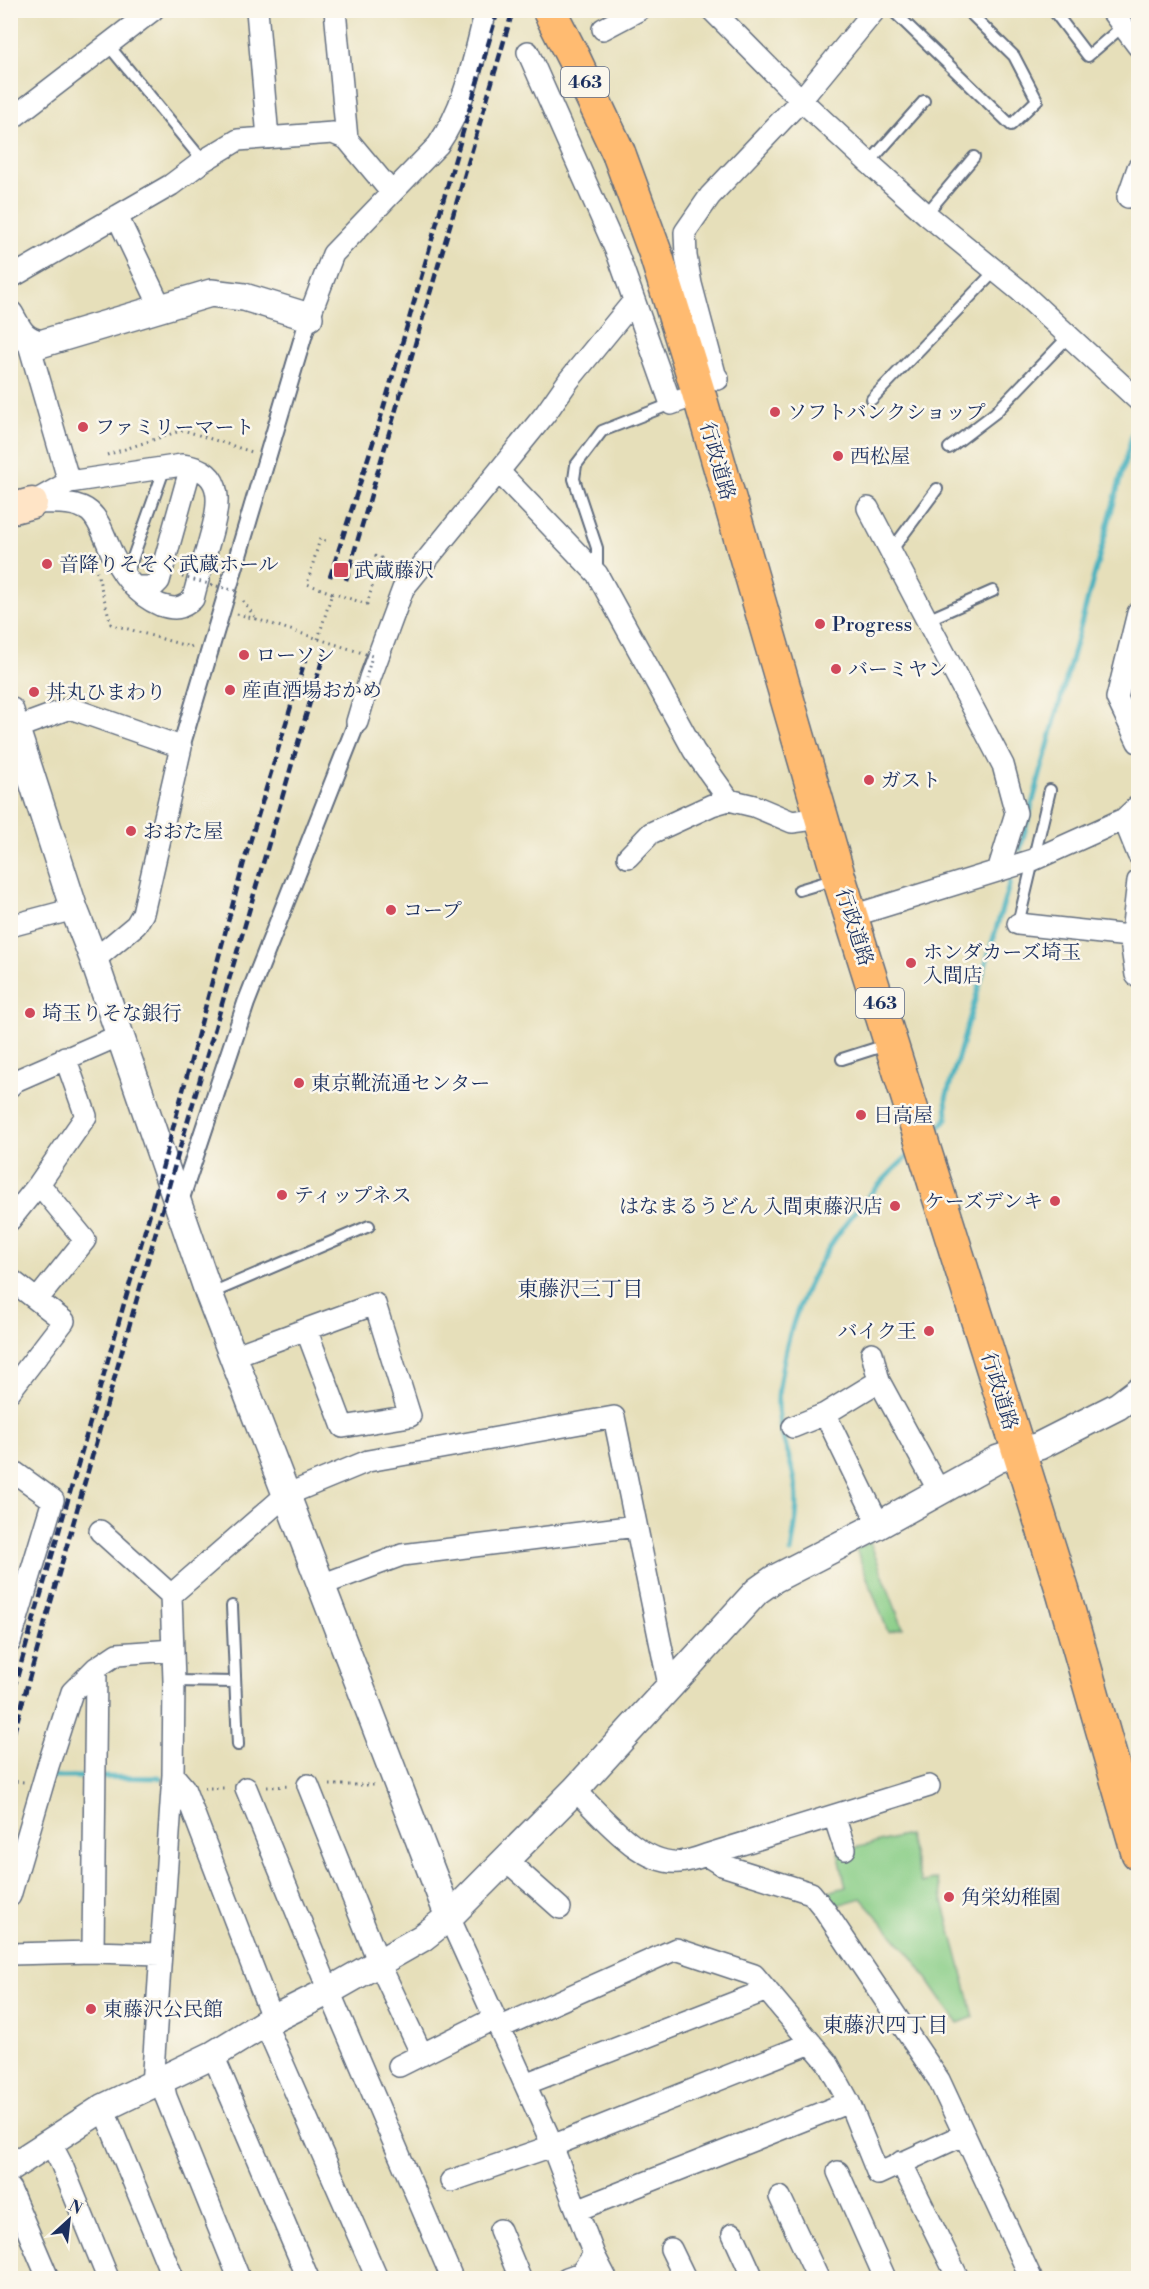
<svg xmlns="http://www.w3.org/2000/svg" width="1149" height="2289" font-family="'Libre Bodoni','Noto Serif JP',serif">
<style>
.green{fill:#89cd87;stroke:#527e72;stroke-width:1.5}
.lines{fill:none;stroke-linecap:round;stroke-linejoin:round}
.stream{stroke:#42b0be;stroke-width:5}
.service-casing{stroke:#626d7e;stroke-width:14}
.pedestrian-casing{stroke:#626d7e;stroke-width:20}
.minor-casing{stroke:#626d7e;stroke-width:24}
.tertiary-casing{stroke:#626d7e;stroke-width:30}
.secondary-casing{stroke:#626d7e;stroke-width:33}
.trunk-casing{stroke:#626d7e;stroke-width:36}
.path{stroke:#626d7e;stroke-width:3;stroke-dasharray:1.5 4.5;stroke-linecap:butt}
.service{stroke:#fff;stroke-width:10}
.pedestrian{stroke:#fff;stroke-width:16}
.minor{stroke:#fff;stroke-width:21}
.tertiary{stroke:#fff;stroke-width:27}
.secondary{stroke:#ffe4c6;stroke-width:30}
.trunk{stroke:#ffbb71;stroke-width:33}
.rail{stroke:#1b2f5e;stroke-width:4.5;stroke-dasharray:9 4.5;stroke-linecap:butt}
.trunk-bridge-casing{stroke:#626d7e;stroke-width:36;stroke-linecap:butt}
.path-bridge{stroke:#626d7e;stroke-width:3;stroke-dasharray:1.5 4.5;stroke-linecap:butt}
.trunk-bridge{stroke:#ffbb71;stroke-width:33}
.poi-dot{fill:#d1495b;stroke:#fbf7ec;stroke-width:2}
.labels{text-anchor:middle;stroke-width:5;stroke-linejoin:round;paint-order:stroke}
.shield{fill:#fbf7ec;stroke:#5e6b89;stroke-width:1.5}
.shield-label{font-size:18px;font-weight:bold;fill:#1b2f5e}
.poi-label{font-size:20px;fill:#1b2f5e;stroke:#fbf7ec;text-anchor:start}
.street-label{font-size:20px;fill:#1b2f5e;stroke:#fbf7ec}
.neighbourhood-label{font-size:21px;fill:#1b2f5e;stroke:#fbf7ec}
</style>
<rect width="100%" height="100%" fill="#fbf7ec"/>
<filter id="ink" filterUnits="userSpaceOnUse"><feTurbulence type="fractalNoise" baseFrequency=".0167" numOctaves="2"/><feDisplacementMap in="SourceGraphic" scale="12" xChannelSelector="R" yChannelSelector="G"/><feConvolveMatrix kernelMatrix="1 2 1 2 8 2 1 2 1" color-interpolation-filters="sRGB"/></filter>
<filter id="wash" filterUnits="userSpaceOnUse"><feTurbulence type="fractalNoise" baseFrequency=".008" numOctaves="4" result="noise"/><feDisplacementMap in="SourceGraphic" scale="24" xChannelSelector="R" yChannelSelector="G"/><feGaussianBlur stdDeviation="1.35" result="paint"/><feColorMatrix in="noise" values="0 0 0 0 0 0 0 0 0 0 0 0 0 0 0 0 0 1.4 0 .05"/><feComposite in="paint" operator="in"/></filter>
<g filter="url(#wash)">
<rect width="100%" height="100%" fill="#e6dfba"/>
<!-- green -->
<path class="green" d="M870,1542L903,1628L888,1632L856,1549Z
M908,1835L921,1883L937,1879L974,2017L958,2023L912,1957L861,1898L831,1907L821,1894L846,1887L838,1852Z"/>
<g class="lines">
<!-- stream -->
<path class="stream" d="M1020,849L1137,417
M936,1130L947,1119L946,1098L1010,882
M791,1552C794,1534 799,1506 796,1488C793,1464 782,1441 779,1417C776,1399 780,1381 783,1363C799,1277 847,1212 910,1154
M52,1777H89
M98,1777L161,1778"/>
</g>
</g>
<g filter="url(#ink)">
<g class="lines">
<defs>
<path id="service" d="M892,10L1011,125L1037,100L1014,56L967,10
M1053,10L1088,56L1123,26
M109,46L203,161
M869,163L924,101
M926,214L974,157
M872,399L995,271
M949,448L995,413L1069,336
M891,551L937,489
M597,571V548L574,479L576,465L602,431L671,404
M126,577L165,467
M927,620L993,591
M799,890L836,879
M1018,924L1050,790
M842,1059L889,1044
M209,1294L369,1226
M232,1606L238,1745
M174,1681L235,1682"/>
<path id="pedestrian" d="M181,747L309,317
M178,1207L246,1003L357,722"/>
<path id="minor" d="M257,10L268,138
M335,10L347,139
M712,10L801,100L869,163L926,214L1019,290L1138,400
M1111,10L1138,46
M603,29L639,10
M528,52L618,255L671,404L699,394
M10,120L153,10
M1128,197L1138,168
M117,216L161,308
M10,278L171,185L203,161L238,140L333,133L347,139L392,193
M309,317L333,254L438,145C466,105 474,57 486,10
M28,341L69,482
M718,379L715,374L691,284L686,256L685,232L710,196L801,100L875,10
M182,465C233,471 216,516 207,549C202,566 197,582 193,599C182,609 175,610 160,605C134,594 118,569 108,544C103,533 99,520 90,512C76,500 50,503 32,503L69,482Z
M499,472L597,574L694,751L729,800
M868,508L1003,765L1016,813L998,871
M134,587H153L159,581L188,477L187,472L182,465
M1138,613L1117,698L1138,742
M357,722L370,678L403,589L546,413L569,380L633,302
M16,728L70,708L181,747L143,913L136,925L94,960
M10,768L28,762
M1124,819L1138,854
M628,857L651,833L712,805L729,800L754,806L792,822L822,818
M1138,881L1131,942L1136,975L1138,977
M852,916L1033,860L1124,819L1138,806
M1018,924L1138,937
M10,926L74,909
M10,1086L15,1081L118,1036
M10,1220L39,1184L86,1116L65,1057
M10,1279L64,1321L10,1391
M37,1300L85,1240L39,1184
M872,1353L879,1381L940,1493
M233,1356L375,1304L410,1416L343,1427L306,1329
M825,1414L879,1525
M793,1427L825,1414L879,1381
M10,1469L53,1500L10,1642
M100,1531L171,1595L174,1681L173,1775L152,2085
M321,1585L402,1555L636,1526
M171,1595L286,1495L368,1461L614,1417L669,1685
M173,1775L184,1788L273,2020
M308,1785L379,1963L422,2055
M246,1788L329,1991L452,2278
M575,1790C601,1815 640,1865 679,1862C689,1861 698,1858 706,1855L722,1865L811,1893L824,1909L939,2080L1031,2278
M834,1816L845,1849
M706,1855L929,1786
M506,1860L560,1908
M10,1896L48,1766L72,1692L96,1668L117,1654L173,1650
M449,1917L548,2135L594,2255L606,2278
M93,1952L96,1668
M10,1954L93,1952L160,1954
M265,2023L377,2278
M499,2028L676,1949L754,1975L827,2062L849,2102L878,2174L963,2135
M213,2055L308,2278
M399,2066L495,2018
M162,2079L166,2097L239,2278
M525,2084L767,1990
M103,2108L173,2278
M51,2144L61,2163L108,2278
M901,2162L958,2278
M838,2172L885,2278
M451,2181L552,2146L811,2043
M10,2189L48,2278
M780,2197L818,2278
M577,2210L849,2102
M500,2230L520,2278
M733,2234L753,2278
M671,2249L685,2278
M567,2278L581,2273L594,2255"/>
<path id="tertiary" d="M10,315C19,331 21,339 40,344L211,293L244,297L309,317
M10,711L74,909L94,960L209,1294L449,1917
M10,2168L103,2108L213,2055L265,2023L329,1991L422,1938L449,1917L575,1790L757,1591L774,1579L879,1525L998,1459L1039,1446L1118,1406L1138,1391"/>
<path id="secondary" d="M10,509L32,503"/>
<path id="trunk" d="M619,154L656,255L698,391L839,878L1063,1592L1138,1853"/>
</defs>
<!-- service casing -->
<use href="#service" class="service-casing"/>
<!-- pedestrian casing -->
<use href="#pedestrian" class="pedestrian-casing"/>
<!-- minor casing -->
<use href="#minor" class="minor-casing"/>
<!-- tertiary casing -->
<use href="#tertiary" class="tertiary-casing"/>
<!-- secondary casing -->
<use href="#secondary" class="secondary-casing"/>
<!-- trunk casing -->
<use href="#trunk" class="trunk-casing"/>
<!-- path -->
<path class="path" d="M107,455L183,430L252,452
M95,565L111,624L190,647L192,646
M243,601L255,617
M237,614L256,619
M10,1781L24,1782
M330,1785H374
M267,1787L290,1786
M204,1788H227"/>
<!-- service -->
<use href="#service" class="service"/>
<!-- pedestrian -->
<use href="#pedestrian" class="pedestrian"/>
<!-- minor -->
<use href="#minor" class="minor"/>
<!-- tertiary -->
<use href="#tertiary" class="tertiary"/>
<!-- secondary -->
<use href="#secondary" class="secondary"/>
<!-- trunk -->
<use href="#trunk" class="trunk"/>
<!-- rail -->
<path class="rail" d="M330,577L378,427L498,10
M346,580L513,10
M10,1702L154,1199L244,862L308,650
M10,1746L170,1182L324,654"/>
<defs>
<path id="trunk-bridge" d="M549,10L574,59L619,154"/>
</defs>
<!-- trunk-bridge casing -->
<use href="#trunk-bridge" class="trunk-bridge-casing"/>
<!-- path-bridge -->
<path class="path-bridge" d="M182,577L236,591
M332,593L367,604L381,558L371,555
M256,619L372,656L366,678
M318,639L332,593L307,584L320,539L329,542"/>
<!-- trunk-bridge -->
<use href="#trunk-bridge" class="trunk-bridge"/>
</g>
</g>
<!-- markers -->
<g class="poi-dot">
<circle cx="775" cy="412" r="6"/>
<circle cx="83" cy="427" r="6"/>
<circle cx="838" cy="456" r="6"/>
<circle cx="47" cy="564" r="6"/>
<rect x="333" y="562" width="16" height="16" rx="3"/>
<circle cx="820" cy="624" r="6"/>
<circle cx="244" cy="655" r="6"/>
<circle cx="836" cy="669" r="6"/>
<circle cx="230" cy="690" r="6"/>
<circle cx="34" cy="692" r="6"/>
<circle cx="869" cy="780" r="6"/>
<circle cx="131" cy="831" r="6"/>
<circle cx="391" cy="910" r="6"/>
<circle cx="911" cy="963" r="6"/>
<circle cx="30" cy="1013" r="6"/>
<circle cx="299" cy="1083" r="6"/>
<circle cx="861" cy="1115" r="6"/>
<circle cx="282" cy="1195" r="6"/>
<circle cx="1055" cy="1201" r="6"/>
<circle cx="895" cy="1206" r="6"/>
<circle cx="929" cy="1331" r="6"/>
<circle cx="949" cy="1897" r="6"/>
<circle cx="91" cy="2009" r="6"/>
</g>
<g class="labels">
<!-- shield labels -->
<g class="shield">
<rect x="561" y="67" width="48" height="30" rx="4.5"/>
<rect x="856" y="988" width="48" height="30" rx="4.5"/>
</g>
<g class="shield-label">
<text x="585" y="88">463</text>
<text x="880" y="1009">463</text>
</g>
<!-- poi labels -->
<g class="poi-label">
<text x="787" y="419">ソフトバンクショップ</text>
<text x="95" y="434">ファミリーマート</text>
<text x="850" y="463">西松屋</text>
<text x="59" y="571">音降りそそぐ武蔵ホール</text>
<text x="354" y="577">武蔵藤沢</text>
<text x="832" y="631">Progress</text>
<text x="256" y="662">ローソン</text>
<text x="848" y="676">バーミヤン</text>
<text x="242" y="697">産直酒場おかめ</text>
<text x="46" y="699">丼丸ひまわり</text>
<text x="881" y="787">ガスト</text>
<text x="143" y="838">おおた屋</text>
<text x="403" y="917">コープ</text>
<text x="923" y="959">ホンダカーズ埼玉<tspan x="923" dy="23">入間店</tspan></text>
<text x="42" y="1020">埼玉りそな銀行</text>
<text x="311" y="1090">東京靴流通センター</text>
<text x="873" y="1122">日高屋</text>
<text x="294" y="1202">ティップネス</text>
<text x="1043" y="1208" text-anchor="end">ケーズデンキ</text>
<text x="883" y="1213" text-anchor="end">はなまるうどん 入間東藤沢店</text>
<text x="917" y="1338" text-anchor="end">バイク王</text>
<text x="961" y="1904">角栄幼稚園</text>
<text x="103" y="2016">東藤沢公民館</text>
</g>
<!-- street labels -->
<g class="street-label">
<text transform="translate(718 461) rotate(74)" y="7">行政道路</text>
<text transform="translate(855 927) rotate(72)" y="7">行政道路</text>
<text transform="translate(1000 1391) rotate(73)" y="7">行政道路</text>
</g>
<!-- neighbourhood labels -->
<g class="neighbourhood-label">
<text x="580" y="1296">東藤沢三丁目</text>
<text x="885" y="2032">東藤沢四丁目</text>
</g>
</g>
<!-- margin -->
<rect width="1149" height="2289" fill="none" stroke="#fbf7ec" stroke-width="36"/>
<!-- north arrow -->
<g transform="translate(69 2220) rotate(27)" stroke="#fbf7ec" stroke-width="4.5" paint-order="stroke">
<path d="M0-4.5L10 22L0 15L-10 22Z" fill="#1b2f5e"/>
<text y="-9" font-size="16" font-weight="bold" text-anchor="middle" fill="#1b2f5e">N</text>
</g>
</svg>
